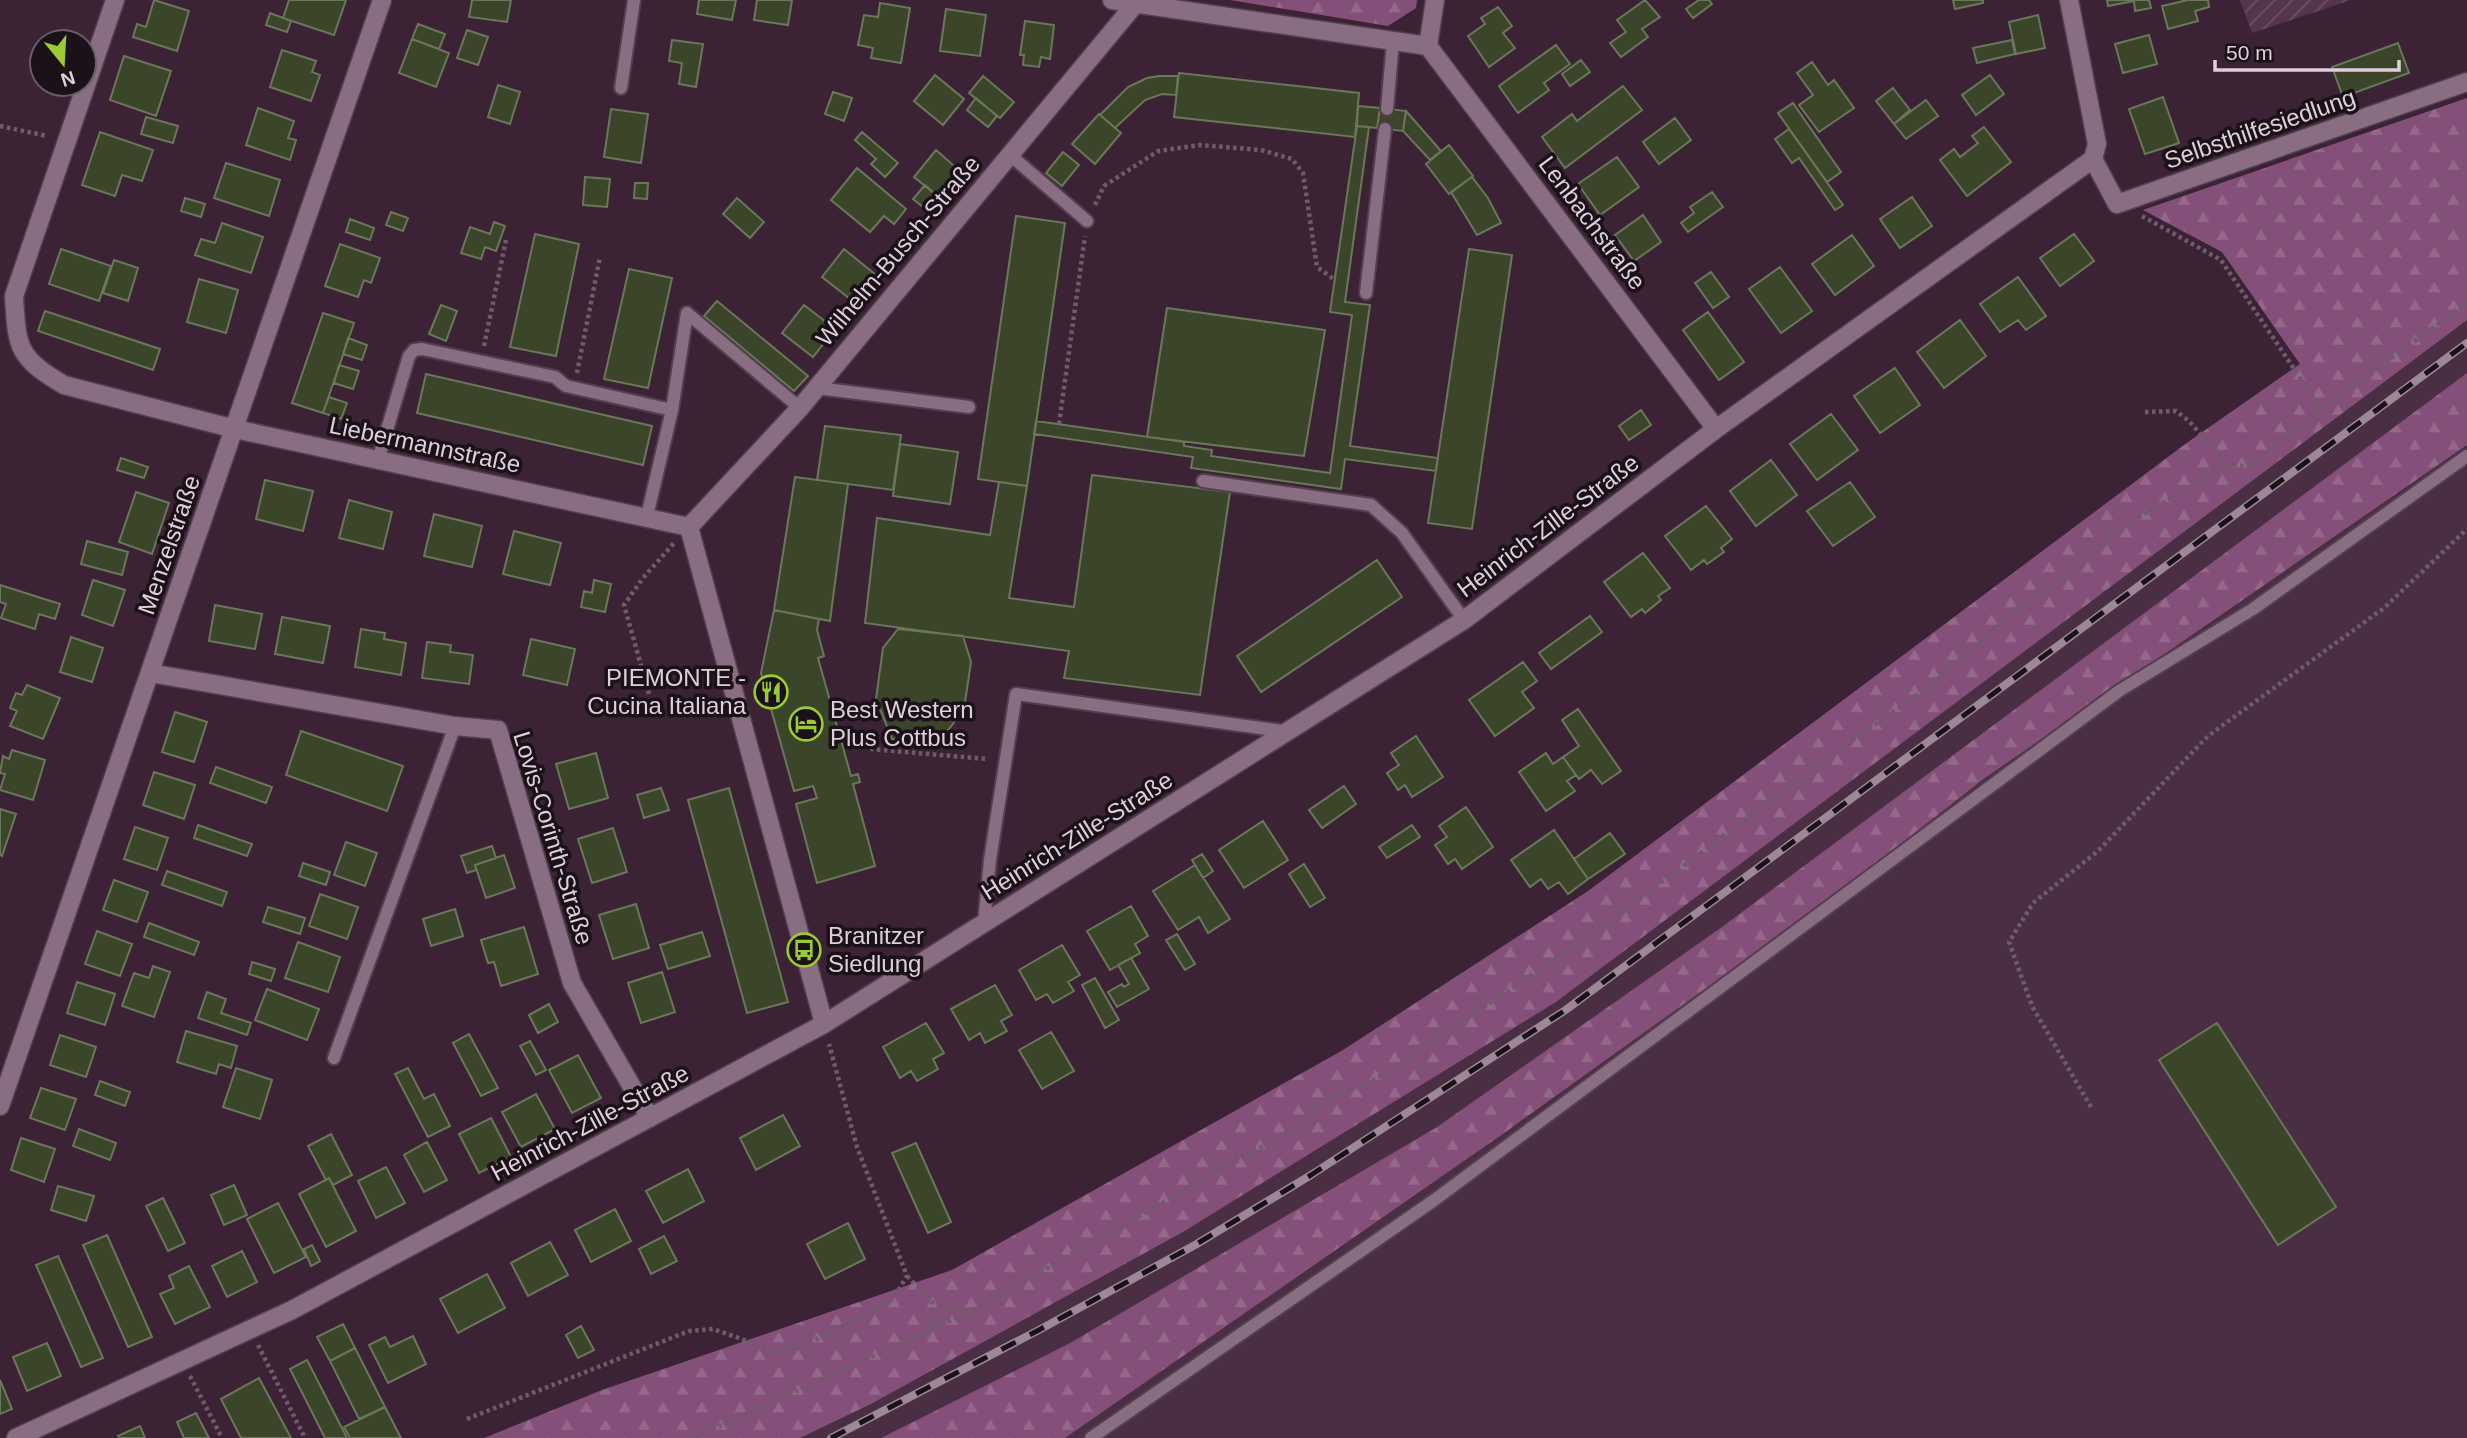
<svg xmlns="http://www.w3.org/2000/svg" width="2467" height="1438" font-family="Arial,sans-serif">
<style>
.built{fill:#4a2e43}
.forest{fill:url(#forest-firs)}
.garden{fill:url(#garden-furrows)}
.building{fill:#3a452a;stroke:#6b775a;stroke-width:2}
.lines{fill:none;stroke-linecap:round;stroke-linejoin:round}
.lane-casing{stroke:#523f4e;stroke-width:16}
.street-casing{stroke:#523f4e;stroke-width:21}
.path{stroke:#705b6b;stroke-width:4.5;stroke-dasharray:3.5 3.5;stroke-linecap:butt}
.lane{stroke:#896d82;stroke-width:12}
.street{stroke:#896d82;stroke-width:18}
.rail-casing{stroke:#9c8897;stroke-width:8}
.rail{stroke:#1b1119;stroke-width:5;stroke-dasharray:16;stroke-linecap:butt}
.labels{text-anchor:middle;stroke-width:7;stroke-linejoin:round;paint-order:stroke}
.street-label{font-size:24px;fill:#dfcfdb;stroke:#1b1119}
.poi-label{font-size:24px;fill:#dfcfdb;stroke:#1b1119;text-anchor:start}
</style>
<defs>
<pattern id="forest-firs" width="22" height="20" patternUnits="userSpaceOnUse" patternTransform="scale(1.75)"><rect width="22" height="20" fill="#845079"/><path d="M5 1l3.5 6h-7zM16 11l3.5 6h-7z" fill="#95688b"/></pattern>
<pattern id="garden-furrows" width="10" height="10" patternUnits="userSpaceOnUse" patternTransform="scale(1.75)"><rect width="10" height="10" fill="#54354d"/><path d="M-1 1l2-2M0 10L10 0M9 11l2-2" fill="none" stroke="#6c5166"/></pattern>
</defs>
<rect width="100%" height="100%" fill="#3b2335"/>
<!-- built -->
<path class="built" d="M2467,320V373L1722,927L1437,1127L1070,1343L881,1438H800L871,1404L1183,1232L1556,1002Z
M2467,445V1438H1065L1500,1136L1829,900L1985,778Z"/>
<!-- forest -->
<path class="forest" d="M1230,0H1417L1416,8L1388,26Z
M2467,98V320L1556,1002L1183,1232L871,1404L800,1438H484L602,1390L952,1270L1343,1050L1588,891L2188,442L2300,364L2222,252L2143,210Z
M2467,373V445L1985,778L1829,900L1500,1136L1065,1438H881L1070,1343L1437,1127L1722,927Z"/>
<!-- garden -->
<path class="garden" d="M2240,0H2351L2252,33Z"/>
<!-- building -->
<path class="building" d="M154,0L189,11L177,51L133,37L137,24L146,27Z
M289,0H346L334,35L283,18Z
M472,0H511L507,22L469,17Z
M699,0H736L732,20L697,14Z
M757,0H792L788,25L754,20Z
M1645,0L1660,17L1642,29L1648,37L1621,57L1610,43L1626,32L1617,20Z
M1699,0H1709L1712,4L1693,18L1686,9Z
M1953,0H1983V3L1955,9Z
M2107,0H2149L2151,8L2135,11L2134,1L2108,6Z
M2188,0H2208L2209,7L2195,11L2198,21L2168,29L2162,6Z
M880,3L910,8L901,63L871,58L873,48L858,45L864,15L878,17Z
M1498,7L1512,26L1503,33L1515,48L1489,67L1468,36L1485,24L1481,18Z
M946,9L986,15L980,56L940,51Z
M270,13L291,21L287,32L266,25Z
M2038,15L2045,48L2016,54L2009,22Z
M1025,21L1054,25L1050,59L1041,57L1039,67L1023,65L1024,55H1020Z
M418,24L445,34L439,49L412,39Z
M467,30L488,37L478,65L457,58Z
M2149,35L2157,64L2123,73L2115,44Z
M412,39L449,53L436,87L399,73Z
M672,40L703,44L696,87L679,84L682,63L669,61Z
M2012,40L2015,54L1977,63L1973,48Z
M2398,43L2409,73L2343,97L2332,67Z
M1556,45L1570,64L1544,83L1549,90L1518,113L1499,86Z
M282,50L316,61L312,72L320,75L311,101L270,87Z
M124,56L171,71L156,116L110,100Z
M1581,60L1590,72L1570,86L1562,74Z
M1812,62L1828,85L1834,80L1854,108L1819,132L1799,105L1813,95L1797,73Z
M1179,73L1359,93L1355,137L1174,117Z
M935,75L964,99L943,125L914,101Z
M1990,75L2004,94L1976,115L1962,95Z
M983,76L1014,102L1000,118L969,93Z
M1159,76H1178L1176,95L1162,94L1145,100L1115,128L1100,115L1128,87L1147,78Z
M498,85L520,92L510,124L488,117Z
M1623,86L1642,110L1565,168L1542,137L1572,114L1577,121Z
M1893,88L1910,110L1894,124L1876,101Z
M833,92L852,98L844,121L825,114Z
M2163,97L2179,143L2145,154L2129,109Z
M976,98L997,116L988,127L967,110Z
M1926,100L1938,116L1906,139L1894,124Z
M1793,103L1841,172L1827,182L1778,113Z
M1358,106L1380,108L1377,128L1357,126Z
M258,108L294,121L288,138L296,140L290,160L246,145Z
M1380,108L1406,111L1403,131L1377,128Z
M611,109L648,114L641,163L604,157Z
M1406,111L1441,151L1430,160L1403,131Z
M1099,114L1121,133L1095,164L1072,144Z
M146,117L178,126L173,143L141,134Z
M1675,118L1691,140L1659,164L1643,142Z
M1357,126L1369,127L1345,302L1370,305L1350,446L1438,458L1436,471L1345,459L1341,489L1191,468L1193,457L1034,434L1036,421L1184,442V446L1212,450L1211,456L1330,473L1352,315L1330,312Z
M1984,127L2011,162L1967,196L1940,160L1954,149L1960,157L1978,143L1972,136Z
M1789,129L1843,205L1835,210L1799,158L1792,163L1775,139Z
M100,132L153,150L142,181L122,175L115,196L82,185Z
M862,132L898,163L885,177L871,164L876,159L855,140Z
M1449,145L1473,176L1449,194L1426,164Z
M936,150L961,172L940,198L914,177Z
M1063,152L1079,165L1062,186L1046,173Z
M1617,157L1639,187L1600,215L1578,184Z
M226,163L280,180L269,216L214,198Z
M857,168L906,209L894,224L884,216L870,232L831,200Z
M585,177L610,179L607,207L583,205Z
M1472,177L1488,198L1501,223L1477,235L1451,192Z
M635,183H648L647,199L634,198Z
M925,185L940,198L928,211L913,199Z
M1712,192L1723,207L1688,232L1681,223L1694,213L1690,207Z
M1912,197L1932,226L1900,248L1880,219Z
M185,198L205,204L201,217L181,211Z
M737,198L764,222L750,238L723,214Z
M391,212L408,218L403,231L386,225Z
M1643,215L1661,242L1634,261L1615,235Z
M1016,216L1065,223L1027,486L978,479Z
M350,219L374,228L370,240L346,232Z
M494,222L505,226L496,251L485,247L481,259L461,253L470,227L490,234Z
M222,223L263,237L251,273L195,255L201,239L215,243Z
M535,234L579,244L556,356L510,347Z
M2074,234L2094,261L2060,286L2040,258Z
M1852,235L1874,266L1835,295L1812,264Z
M340,244L380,258L371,283L364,280L358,297L325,286Z
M61,249L111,266L99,301L49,284Z
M844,249L876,275L854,302L822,277Z
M1469,249L1512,255L1472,529L1428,523Z
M114,260L138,268L128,301L103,293Z
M1780,267L1812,311L1781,333L1749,289Z
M629,269L672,278L648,388L604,379Z
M1711,272L1729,297L1713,308L1695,283Z
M2018,277L2046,316L2026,330L2018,320L2000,332L1980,304Z
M199,279L238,290L226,333L187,322Z
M717,301L808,376L794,391L704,316Z
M441,305L457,311L446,341L429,334Z
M804,305L835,329L813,357L782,333Z
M1167,308L1325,330L1304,456L1147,437Z
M45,311L160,349L153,370L38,331Z
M1708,312L1744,362L1719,380L1683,330Z
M323,313L354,323L323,413L292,403Z
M1960,320L1986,356L1944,388L1917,352Z
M348,338L367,345L362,360L343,354Z
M339,365L359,371L353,389L334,383Z
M1895,368L1920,405L1880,433L1854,396Z
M426,374L652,426L643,465L417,413Z
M329,397L347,403L341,419L323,413Z
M1641,410L1651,425L1629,440L1619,426Z
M1831,414L1858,450L1817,480L1790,444Z
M825,426L901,435L893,490L817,480Z
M900,444L958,452L950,504L893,496Z
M121,458L148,467L144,478L117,470Z
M1771,460L1797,495L1756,526L1730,491Z
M1092,475L1230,492L1200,695L1064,678L1069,651L865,623L877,518L990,535L999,482L1027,486L1009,598L1074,607Z
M795,477L848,484L830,621L774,610Z
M265,480L313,491L303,531L256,519Z
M1850,482L1875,517L1833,546L1807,511Z
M136,492L169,503L152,554L119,542Z
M349,500L392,512L383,549L339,538Z
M1706,506L1732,539L1721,548L1724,552L1707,564L1704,560L1691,570L1665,536Z
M434,514L482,526L472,567L424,556Z
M514,531L561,543L550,585L503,574Z
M87,541L128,552L122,575L81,564Z
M1643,553L1670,588L1658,596L1661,600L1645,613L1642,609L1631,617L1604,582Z
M1377,560L1402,597L1261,692L1237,656Z
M93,580L125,590L113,626L82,615Z
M594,580L611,584L605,612L581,607L584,591L592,593Z
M0,585L60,604L55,619L39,614L35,629L1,618L6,604L0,602Z
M215,605L262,614L255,649L209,641Z
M774,610L819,619L817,630L824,656L818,658L851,776L858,774L860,782L853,784L875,866L817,883L796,804L817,798L813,786L794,791L761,673Z
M1590,616L1602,632L1551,669L1539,653Z
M282,617L330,626L323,663L275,654Z
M361,629L385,633L384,639L406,643L401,675L355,667Z
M898,629L963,636L971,662L964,709L937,745L892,739L876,699L883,648Z
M71,637L103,648L92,682L60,672Z
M531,639L575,649L567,685L523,675Z
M427,642L451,645L450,652L473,655L469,684L422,678Z
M1523,662L1537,681L1522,692L1534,708L1495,736L1469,700Z
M27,685L60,698L43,739L10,726L17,711L10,708L16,693L22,695Z
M1578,709L1621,771L1602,784L1591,770L1579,779L1563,757L1579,746L1562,720Z
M175,712L207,722L194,762L162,752Z
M301,731L403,766L387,811L286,775Z
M1416,736L1443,777L1412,797L1405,785L1398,790L1387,773L1399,765L1391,753Z
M12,750L45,760L33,800L0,790L5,774L0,773L3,756L9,759Z
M596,753L608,798L569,809L556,764Z
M1546,753L1553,764L1563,757L1576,775L1567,781L1575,791L1546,811L1519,772Z
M216,767L272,787L266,803L210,783Z
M154,772L195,785L184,819L143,805Z
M1344,786L1356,804L1322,828L1309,810Z
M661,788L669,810L644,818L637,795Z
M729,788L788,1002L747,1013L688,800Z
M1466,807L1493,847L1462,869L1455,859L1448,864L1435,845L1447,837L1439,826Z
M0,809L16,814L2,856L0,855Z
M1263,821L1288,860L1244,888L1219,850Z
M198,825L252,844L247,856L194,838Z
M1412,825L1420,837L1387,858L1379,847Z
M135,827L168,838L157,870L124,859Z
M613,828L627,872L592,883L578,839Z
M1554,830L1588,879L1568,894L1559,882L1548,889L1541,879L1530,887L1511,860Z
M1610,833L1625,854L1588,879L1574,859Z
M346,842L377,853L365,886L334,875Z
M492,846L496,858L475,865L476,870L467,873L461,856Z
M1202,854L1213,871L1203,878L1192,860Z
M504,855L515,888L486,898L475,865Z
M303,863L330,872L326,885L299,876Z
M1304,864L1325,898L1310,907L1289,874Z
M1195,865L1230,919L1208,933L1199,917L1178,930L1153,891Z
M167,871L227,892L222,906L162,885Z
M114,880L148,892L137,922L103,910Z
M320,894L358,907L347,939L309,926Z
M636,904L649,948L613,959L599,915Z
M1131,906L1148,936L1135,944L1140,953L1110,970L1087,931Z
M268,907L305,918L300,934L263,922Z
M455,909L463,936L431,946L423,919Z
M149,923L199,942L194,955L144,937Z
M524,927L538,974L501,986L494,962L488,963L481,940Z
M97,931L132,944L120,976L85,964Z
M702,932L710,956L668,969L660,945Z
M1177,934L1195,964L1185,970L1166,940Z
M298,942L340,957L328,992L285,978Z
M1062,945L1080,975L1068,982L1074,991L1053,1003L1047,994L1036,1000L1019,970Z
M1131,958L1149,989L1117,1007L1108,992L1122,984L1124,987L1129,984L1118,965Z
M252,962L275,969L271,981L249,974Z
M153,966L170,972L154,1017L122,1006L134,973L149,978Z
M662,972L675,1012L641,1023L628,983Z
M1095,978L1119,1020L1105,1028L1082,985Z
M77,982L115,994L105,1025L67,1013Z
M995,985L1012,1015L1001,1021L1007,1031L985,1043L980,1033L969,1040L951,1009Z
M267,989L319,1009L307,1040L255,1020Z
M207,992L226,999L221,1013L251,1023L247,1035L198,1018Z
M549,1004L558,1022L538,1033L529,1015Z
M926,1023L944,1053L933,1059L938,1069L917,1081L911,1071L900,1078L883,1047Z
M2217,1023L2336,1207L2278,1245L2159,1060Z
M186,1031L237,1046L231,1068L219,1064L216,1074L177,1062Z
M1051,1032L1074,1071L1042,1089L1019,1050Z
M469,1034L498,1088L481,1096L453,1043Z
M60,1035L96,1047L86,1077L50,1065Z
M530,1041L546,1070L536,1075L520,1046Z
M578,1055L601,1098L572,1113L549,1070Z
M236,1068L272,1080L260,1119L223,1107Z
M408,1068L424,1099L434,1094L450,1126L428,1137L395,1074Z
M100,1081L130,1092L125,1106L95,1095Z
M41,1088L76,1099L65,1130L30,1118Z
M536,1094L555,1129L521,1147L502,1112Z
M783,1115L800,1146L756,1170L740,1138Z
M491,1118L511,1157L479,1173L459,1134Z
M79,1129L116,1143L110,1160L73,1146Z
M331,1134L352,1175L333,1185L329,1178L326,1180L308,1146Z
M21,1138L55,1149L44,1182L11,1170Z
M427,1142L447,1180L424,1192L404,1155Z
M916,1143L951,1222L928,1233L892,1153Z
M386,1167L405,1203L376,1218L358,1181Z
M688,1169L704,1201L663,1223L646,1191Z
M329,1178L356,1231L326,1247L299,1194Z
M234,1185L247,1215L224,1225L211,1195Z
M58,1186L94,1196L86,1221L51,1210Z
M163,1198L185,1243L168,1251L146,1206Z
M278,1203L306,1257L274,1273L247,1219Z
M615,1209L631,1241L591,1262L575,1230Z
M848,1223L865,1259L825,1279L807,1244Z
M107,1235L152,1337L128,1347L83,1245Z
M664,1236L677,1261L651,1274L639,1249Z
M550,1242L568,1275L528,1296L511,1263Z
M312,1245L320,1261L311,1266L304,1249Z
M242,1251L257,1282L227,1297L212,1266Z
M58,1256L103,1358L81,1367L36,1265Z
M189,1266L210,1307L175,1324L160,1294L174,1288L169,1276Z
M487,1274L505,1308L458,1333L440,1299Z
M343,1324L355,1348L330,1361L317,1337Z
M581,1326L594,1350L578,1358L566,1335Z
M413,1336L426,1364L388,1383L369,1345L385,1337L390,1347Z
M47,1343L61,1376L27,1391L13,1357Z
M355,1348L385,1407L359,1419L330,1361Z
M307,1360L347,1438H325L290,1369Z
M259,1378L291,1438H241L221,1399Z
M0,1380L12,1409L0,1414Z
M385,1407L401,1438H350L344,1427Z
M196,1413L209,1438H184L177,1422Z
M140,1426L145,1438H119L118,1436Z"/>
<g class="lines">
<defs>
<path id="lane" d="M621,88L634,0
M1387,109L1393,41
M1010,155L1087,221
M1366,293L1385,129
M817,388L969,407
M672,410L687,313L800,408
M378,460L409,356L414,350L422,349L555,377L566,386L672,410L647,516
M1203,481L1371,505L1402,533L1464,620
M984,923L990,860L1016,694L1289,732
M334,1058L455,726
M1091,1438L1433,1201L2119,691L2253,609L2467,456"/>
<path id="street" d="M115,0L14,296C17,348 17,357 64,385L235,429L689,527
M1112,0L1428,46
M1435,0L1428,46L1716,429
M2069,0L2097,144L2093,159
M2093,159L2117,204L2467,82
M689,527L800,408L1136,3V0
M689,527L824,1024
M150,673L455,726L498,730L572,983L650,1118
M0,1106L382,0
M16,1438L292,1310L824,1024L1464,620L1716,429L2093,159"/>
</defs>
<!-- lane casing -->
<use href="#lane" class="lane-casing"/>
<!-- street casing -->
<use href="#street" class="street-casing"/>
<!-- path -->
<path class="path" d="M0,126L47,136
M1095,205L1104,186L1158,151L1200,145L1261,150L1292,159L1303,173L1317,267L1335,280
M2142,216L2221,260L2321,409L2467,303
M484,346L506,240
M577,373L600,257
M2145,412L2176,411L2189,421L2228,466H2249L2321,409
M1059,424L1085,236
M649,694L624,605L643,578L674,543
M870,749L987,759
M2091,1107L2032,1006L2009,942L2033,903L2098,851L2208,736L2384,608L2467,529
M907,1276L935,1305L970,1312
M928,1332L935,1305
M258,1345L305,1438
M190,1376L222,1438
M467,1419L689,1331L713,1329L773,1350L800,1348L893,1299L907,1276L857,1147L829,1044
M693,1438L970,1312L1286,1133L1322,1101L1378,1078L1594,933L1830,756L1930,686L2016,609L2071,574L2111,535L2154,508L2228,466"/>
<!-- lane -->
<use href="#lane" class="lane"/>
<!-- street -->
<use href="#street" class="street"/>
<defs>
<path id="rail" d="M831,1438L1037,1331L1195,1245L1311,1175L1567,1009L2467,343"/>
</defs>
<!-- rail casing -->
<use href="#rail" class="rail-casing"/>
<!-- rail -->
<use href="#rail" class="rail"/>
</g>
<!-- icons -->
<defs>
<symbol id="restaurant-ring" viewBox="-11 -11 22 22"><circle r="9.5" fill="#1b1119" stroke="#9bcb33" stroke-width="1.5"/><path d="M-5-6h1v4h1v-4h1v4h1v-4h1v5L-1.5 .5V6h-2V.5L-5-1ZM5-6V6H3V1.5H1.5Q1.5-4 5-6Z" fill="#9bcb33"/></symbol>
<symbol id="hotel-ring" viewBox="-11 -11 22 22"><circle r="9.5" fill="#1b1119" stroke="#9bcb33" stroke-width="1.5"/><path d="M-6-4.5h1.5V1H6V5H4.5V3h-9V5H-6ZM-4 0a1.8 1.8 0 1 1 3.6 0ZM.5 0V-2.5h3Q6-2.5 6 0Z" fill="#9bcb33"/></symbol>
<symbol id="bus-ring" viewBox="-11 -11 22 22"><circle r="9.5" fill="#1b1119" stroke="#9bcb33" stroke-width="1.5"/><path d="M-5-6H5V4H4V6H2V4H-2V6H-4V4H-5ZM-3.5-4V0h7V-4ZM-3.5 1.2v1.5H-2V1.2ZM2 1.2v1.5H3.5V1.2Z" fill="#9bcb33"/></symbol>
</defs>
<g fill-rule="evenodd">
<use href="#restaurant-ring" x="752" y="673" width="38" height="38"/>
<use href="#hotel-ring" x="787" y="705" width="38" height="38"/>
<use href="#bus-ring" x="785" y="931" width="38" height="38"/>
</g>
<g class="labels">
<!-- street labels -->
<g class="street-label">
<text transform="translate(2260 129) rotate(-19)" y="8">Selbsthilfesiedlung</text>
<text transform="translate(1592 223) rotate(53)" y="8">Lenbachstraße</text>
<text transform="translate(898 251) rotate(-50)" y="8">Wilhelm-Busch-Straße</text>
<text transform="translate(425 445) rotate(12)" y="8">Liebermannstraße</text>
<text transform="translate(1548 526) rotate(-37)" y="8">Heinrich-Zille-Straße</text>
<text transform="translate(169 545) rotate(-71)" y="8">Menzelstraße</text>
<text transform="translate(1077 836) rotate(-32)" y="8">Heinrich-Zille-Straße</text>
<text transform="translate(553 838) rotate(73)" y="8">Lovis-Corinth-Straße</text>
<text transform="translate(590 1123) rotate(-28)" y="8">Heinrich-Zille-Straße</text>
</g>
<!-- poi labels -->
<g class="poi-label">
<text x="746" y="686" text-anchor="end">PIEMONTE -<tspan x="746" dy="28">Cucina Italiana</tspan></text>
<text x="830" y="718">Best Western<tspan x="830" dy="28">Plus Cottbus</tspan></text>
<text x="828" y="944">Branitzer<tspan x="828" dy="28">Siedlung</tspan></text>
</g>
</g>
<!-- north arrow -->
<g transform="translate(63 63) rotate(162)"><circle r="33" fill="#1b1119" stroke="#695d67" stroke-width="2"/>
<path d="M0-5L12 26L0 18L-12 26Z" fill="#9bcb33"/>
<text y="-10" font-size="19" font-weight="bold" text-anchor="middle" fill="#dfcfdb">N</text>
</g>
<!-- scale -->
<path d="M2215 60v10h184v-10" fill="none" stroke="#dfcfdb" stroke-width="3.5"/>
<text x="2226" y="60" font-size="21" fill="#dfcfdb" stroke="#1b1119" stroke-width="5" paint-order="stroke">50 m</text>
</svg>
